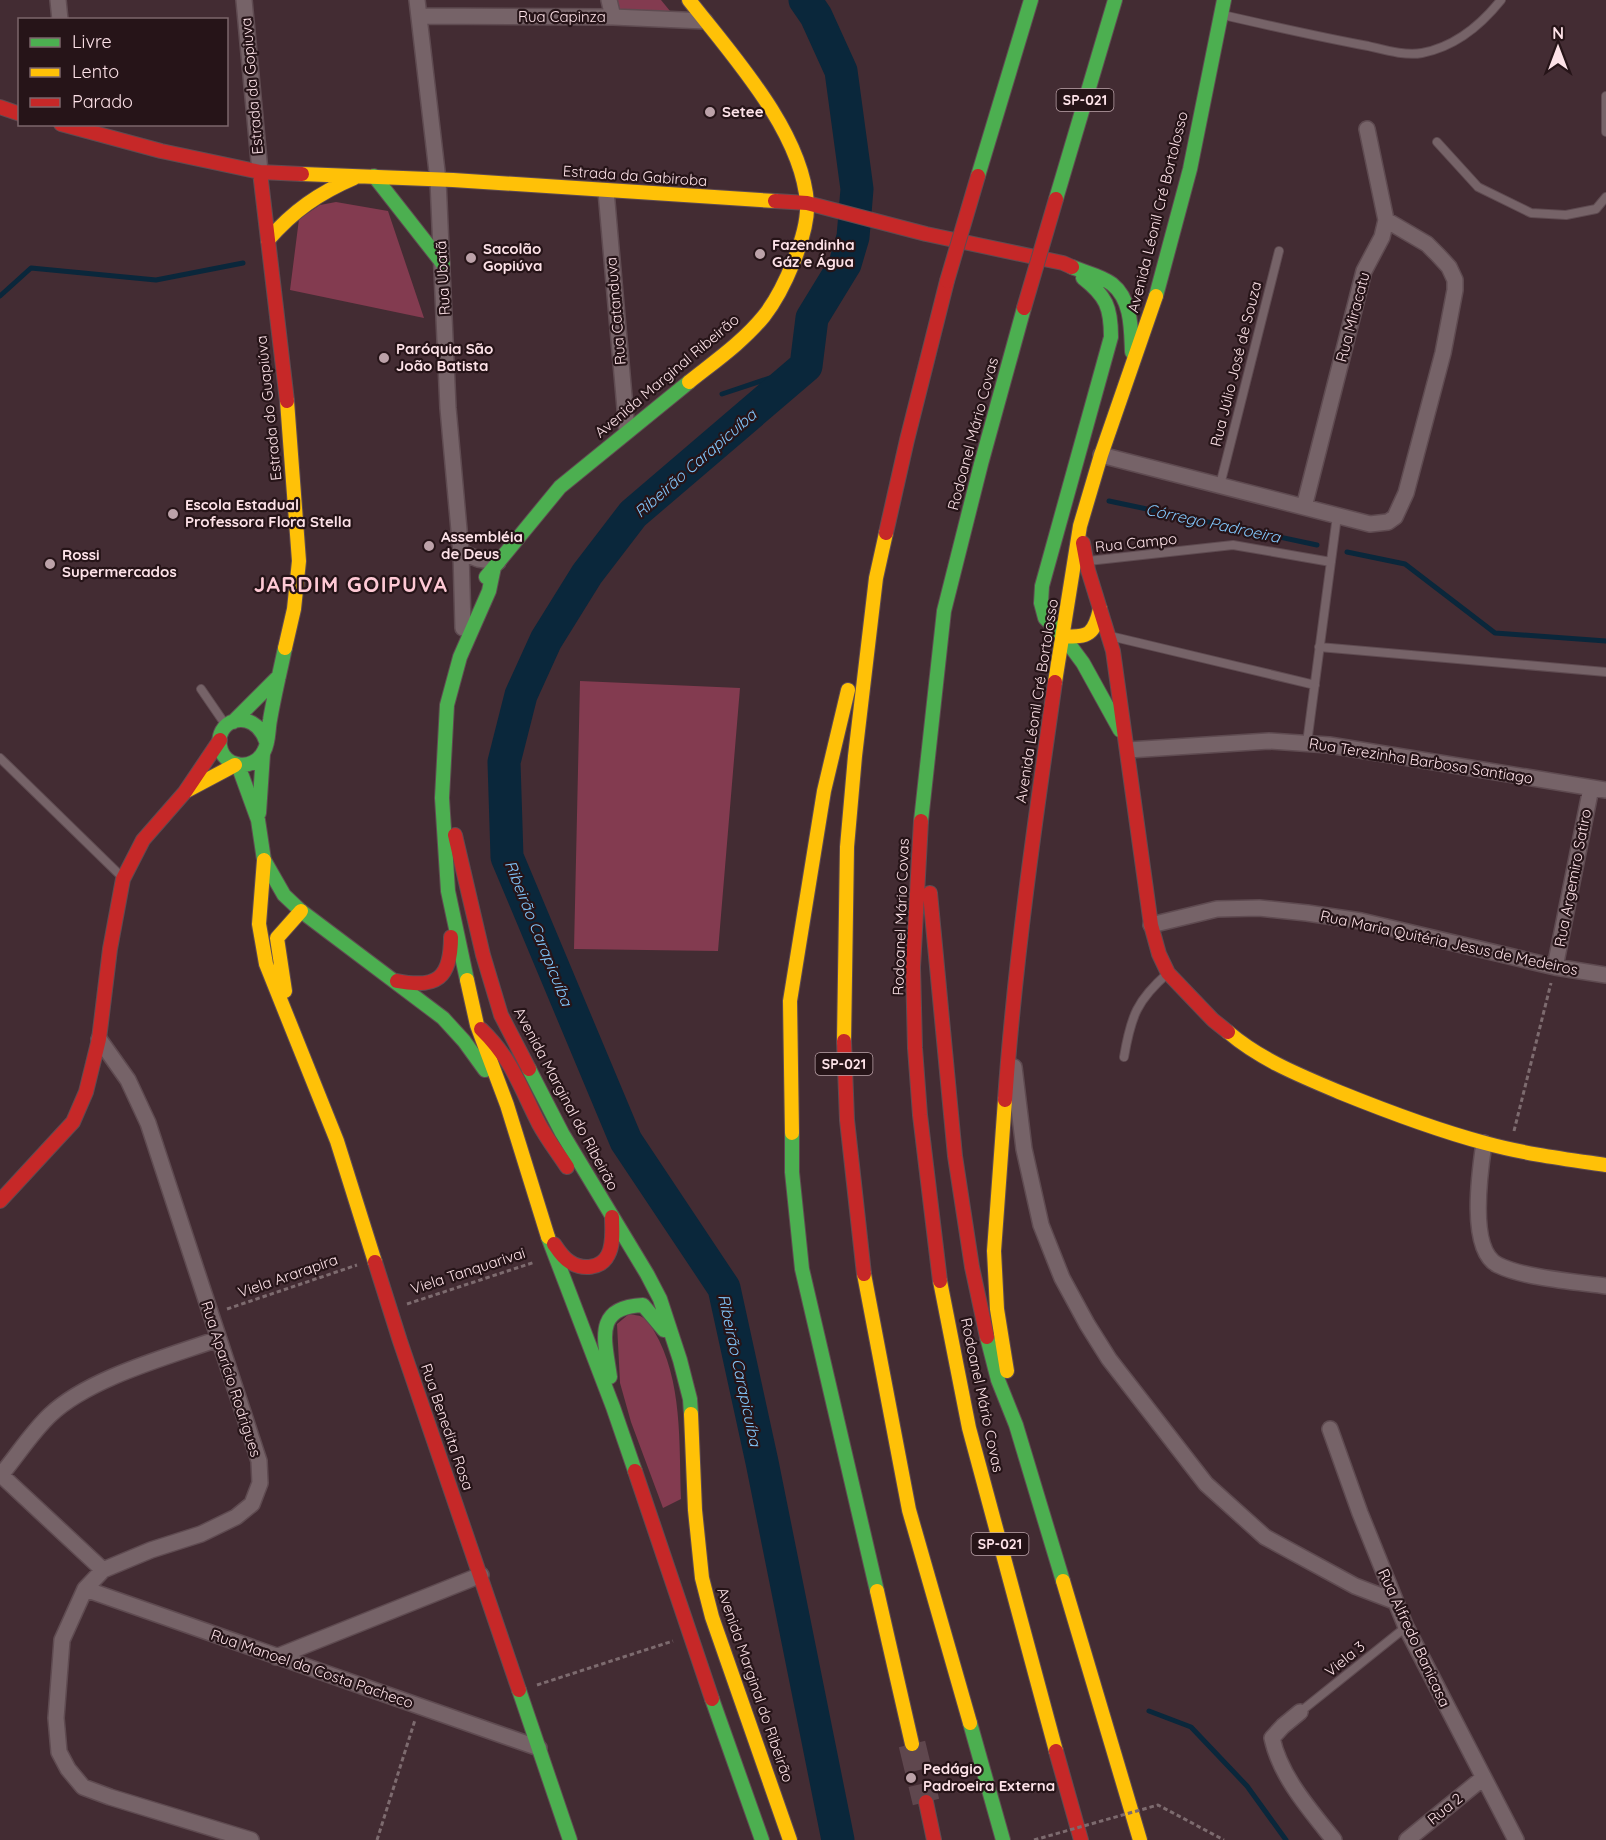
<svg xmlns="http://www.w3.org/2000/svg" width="1606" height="1840" font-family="Quicksand,sans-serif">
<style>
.green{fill:#833b50}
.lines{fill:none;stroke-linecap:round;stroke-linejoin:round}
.stream{stroke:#0a273b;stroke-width:5}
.river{stroke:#0a273b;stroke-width:33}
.highway-tunnel{stroke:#5f474e;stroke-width:27;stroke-dasharray:27 14;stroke-linecap:butt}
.lane-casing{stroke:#5f4b51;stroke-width:10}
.street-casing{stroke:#5f4b51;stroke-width:18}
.fast-casing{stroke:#5f4b51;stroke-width:16}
.slow-casing{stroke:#5f4b51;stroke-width:16}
.jam-casing{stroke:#5f4b51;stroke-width:16}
.path{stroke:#7d6b6f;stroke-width:3;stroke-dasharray:4.5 3;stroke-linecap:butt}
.lane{stroke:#766368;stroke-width:8}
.street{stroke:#766368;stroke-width:15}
.fast{stroke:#4caf50;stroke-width:14}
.slow{stroke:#ffc107;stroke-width:14}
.jam{stroke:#c62828;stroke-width:14}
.jam-bridge-casing{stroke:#5f4b51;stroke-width:16;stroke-linecap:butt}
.path-bridge{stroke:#7d6b6f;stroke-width:3;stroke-dasharray:4.5 3;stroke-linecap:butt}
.jam-bridge{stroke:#c62828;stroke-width:14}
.poi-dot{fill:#bca2a9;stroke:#261418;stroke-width:2}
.labels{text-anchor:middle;stroke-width:4.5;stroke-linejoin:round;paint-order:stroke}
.shield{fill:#261418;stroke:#bca4aa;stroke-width:1.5}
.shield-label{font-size:14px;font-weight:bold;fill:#fde2e8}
.street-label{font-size:15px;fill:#fde2e8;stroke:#261418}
.poi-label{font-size:15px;font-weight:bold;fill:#fde2e8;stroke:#261418;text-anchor:start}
.water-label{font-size:16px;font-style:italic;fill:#82c7fc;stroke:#261418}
.district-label{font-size:21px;font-weight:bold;letter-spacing:1.5px;fill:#fec9d5;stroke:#261418}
</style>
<rect width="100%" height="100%" fill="#432c33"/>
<!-- green -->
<path class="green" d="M617,0H661L670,11H619Z
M336,202L388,211L424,318L290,290L299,219L320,205Z
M580,681L740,688L718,951L574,949Z
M629,1314C633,1315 639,1315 642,1317C648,1320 651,1326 654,1331C683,1380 679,1444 681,1499L663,1508L631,1422L620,1383L617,1324Z"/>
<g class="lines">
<!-- stream -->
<path class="stream" d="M0,296L31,268L156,280L243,263
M722,394L806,366
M1109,501L1317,545
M1347,552L1405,564L1495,633L1606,641
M1149,1711L1191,1727L1247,1786L1286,1840"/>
<!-- river -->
<path class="river" d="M805,0L816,16L841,71L857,189L853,237L845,264L812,318L806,366L633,514L587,574L546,640L521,695L504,762L507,857L626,1141L724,1288L762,1462L838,1840"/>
<!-- highway-tunnel -->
<path class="highway-tunnel" d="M912,1744L926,1802"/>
<defs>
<path id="lane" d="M1223,15C1271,26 1319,37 1368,46C1385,50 1405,56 1422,53C1454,47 1481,25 1501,0
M1606,96V132
M1437,142L1478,187L1531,213L1566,215L1596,209L1606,197
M1220,485L1279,251
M1088,561L1233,545L1331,562
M1110,636L1315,685
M1319,647L1606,672
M201,689L225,724
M1307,743L1337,516
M0,758L122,877
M1124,1057C1131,1016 1137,1000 1168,973
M1300,1712L1406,1627"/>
<path id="street" d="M58,0L60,20
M244,0L260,172
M417,0L438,180L448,408L461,552L463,628
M609,0L613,17
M419,16L613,17L705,21
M606,191L627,431
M1101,455L1370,524L1388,522L1395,517L1406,493L1443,353L1455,290V280L1449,267L1438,255L1427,244L1386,220
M1304,507L1364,271L1382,237L1386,220L1367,129
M461,552L478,559L498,562
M1128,750L1269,741L1329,745L1606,790
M1151,925L1217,909L1259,908L1307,913L1361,921L1555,967L1606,975
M1555,967L1591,788
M99,1039L128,1080L148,1123L259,1461L260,1483L252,1504L236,1517L201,1534L151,1550L103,1570L85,1589L62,1640L56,1718L59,1752L68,1769L83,1787L110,1797L251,1840
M1014,1067L1024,1149L1041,1225L1062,1278L1087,1324L1109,1359L1206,1484L1265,1537L1355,1586L1394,1601
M1484,1143C1480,1170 1468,1250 1498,1265C1524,1278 1577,1282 1606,1286
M1330,1429L1360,1513L1406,1627L1516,1840
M1,1475L103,1570
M0,1476C17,1456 31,1433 50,1415C89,1378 167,1357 218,1339
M85,1589L539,1748
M276,1657L481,1575
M1300,1712L1283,1726L1272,1738C1280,1776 1310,1810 1334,1840
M1407,1840L1483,1778"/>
<path id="fast" d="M374,176L443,264
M978,176L1031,0
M1056,199L1115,0
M1072,267C1084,272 1102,276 1112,284C1132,300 1131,329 1132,352
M1083,278C1106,296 1111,307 1111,337L1042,586L1041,603L1045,618L1063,636L1083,663L1120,730
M1156,296L1190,169L1224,0
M486,577L560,487L689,382
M233,722L279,676
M266,741C253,705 211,720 221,750C223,757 230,763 237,764C248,767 259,761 264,751C269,742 268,730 270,720C274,696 280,672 285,648
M238,765L258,820L264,860L284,895L301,911L443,1018L464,1041L485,1070
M259,813L263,754
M921,821L944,611L981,464L1024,308
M467,980L448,891L442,798L447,705L460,657L489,591L494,567
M529,1069L562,1133L647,1274L660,1299L680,1360L690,1399L691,1414
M792,1133V1172L802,1269L877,1591
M548,1237L613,1407L635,1471
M987,1337L998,1380L1016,1425L1063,1581
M610,1377C605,1340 593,1307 643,1305L664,1330
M519,1690L570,1840
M712,1699L762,1840
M970,1723L1003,1840"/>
<path id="slow" d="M302,174L453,180L775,201
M268,240C293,211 319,193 354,178
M689,382C714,362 743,342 764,316C783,292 809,234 807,203C802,131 731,54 689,0
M1063,636C1089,638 1094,634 1100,609
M285,648L294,609L299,561L287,401
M1055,682L1080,526L1101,455L1156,296
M188,790L235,765
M264,860L259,924L266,964L337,1141L375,1262
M467,980L477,1025L507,1105L548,1237
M285,991L277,938L301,911
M1228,1032C1261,1060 1299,1075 1339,1092C1386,1111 1436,1130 1485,1143C1525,1154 1565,1159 1606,1165
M844,1041L847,847L855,756L876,578L886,533
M1005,1100L994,1251L997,1309L1007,1371
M792,1133L790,1001L824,791L848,690
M864,1274L909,1510L970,1723
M940,1281L969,1428L1056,1751
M691,1414L695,1510L702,1578L712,1617L790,1840
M1063,1581L1140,1840
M877,1591L912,1744"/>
<path id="jam" d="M0,107L20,114
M61,124L161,151L260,172L302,174
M260,172L287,401
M775,201L807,203L926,234L1063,263L1072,267
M886,533L907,440L947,281
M1083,543L1088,570L1113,651L1151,925L1159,954L1168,973L1213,1020L1228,1032
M921,821L913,967L915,1048L920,1115L940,1281
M455,835L483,955L501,1015L529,1069
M930,893L955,1156L972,1267L987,1337
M397,981C437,989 451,978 451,937
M481,1029C512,1059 520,1087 539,1124C547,1139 558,1153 567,1167
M844,1041L847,1120L864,1274
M1005,1100C1015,960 1035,821 1055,682
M0,1201L73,1122L86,1092L99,1039L110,949L123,879L143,840L185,792L220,740
M554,1244C558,1250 563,1258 570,1262C582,1270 601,1269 608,1255C614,1244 612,1229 612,1217
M375,1262L400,1341L519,1690
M635,1471L712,1699
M1056,1751L1081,1840
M926,1802L934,1840"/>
</defs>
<!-- lane casing -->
<use href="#lane" class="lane-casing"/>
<!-- street casing -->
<use href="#street" class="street-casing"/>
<!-- fast casing -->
<use href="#fast" class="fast-casing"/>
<!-- slow casing -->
<use href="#slow" class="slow-casing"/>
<!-- jam casing -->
<use href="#jam" class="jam-casing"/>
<!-- path -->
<path class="path" d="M1514,1131L1551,983
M407,1304L535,1262
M227,1309L357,1265
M537,1685L673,1641
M377,1840L415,1720"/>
<!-- lane -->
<use href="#lane" class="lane"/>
<!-- street -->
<use href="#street" class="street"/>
<!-- fast -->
<use href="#fast" class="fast"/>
<!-- slow -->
<use href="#slow" class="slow"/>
<!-- jam -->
<use href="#jam" class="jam"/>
<defs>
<path id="jam-bridge" d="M947,281L978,176
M1024,308L1056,199"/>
</defs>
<!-- jam-bridge casing -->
<use href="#jam-bridge" class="jam-bridge-casing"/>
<!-- path-bridge -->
<path class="path-bridge" d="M1034,1840L1158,1805L1224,1840"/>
<!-- jam-bridge -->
<use href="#jam-bridge" class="jam-bridge"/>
</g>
<!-- markers -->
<g class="poi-dot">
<circle cx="710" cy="112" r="6"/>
<circle cx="760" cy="254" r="6"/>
<circle cx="471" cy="258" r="6"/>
<circle cx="384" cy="358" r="6"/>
<circle cx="173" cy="514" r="6"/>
<circle cx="429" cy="546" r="6"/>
<circle cx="50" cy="564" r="6"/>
<circle cx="911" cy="1778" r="6"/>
</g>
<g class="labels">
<!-- shield labels -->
<g class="shield">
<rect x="1056.5" y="89" width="57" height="22" rx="4.5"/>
<rect x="815.5" y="1053" width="57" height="22" rx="4.5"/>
<rect x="971.5" y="1533" width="57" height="22" rx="4.5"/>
</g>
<g class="shield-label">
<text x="1085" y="105">SP-021</text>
<text x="844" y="1069">SP-021</text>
<text x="1000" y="1549">SP-021</text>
</g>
<!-- street labels -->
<g class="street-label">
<text x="562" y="22">Rua Capinza</text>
<text transform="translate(252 86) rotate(-95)" y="5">Estrada da Gopiuva</text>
<text transform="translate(635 176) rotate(4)" y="5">Estrada da Gabiroba</text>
<text transform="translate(1158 212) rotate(-76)" y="5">Avenida Léonil Cré Bortolosso</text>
<text transform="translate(443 278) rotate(-93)" y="5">Rua Ubatã</text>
<text transform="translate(616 311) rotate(-95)" y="5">Rua Catanduva</text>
<text transform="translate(1353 317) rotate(-75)" y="5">Rua Miracatu</text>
<text transform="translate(1236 364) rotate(-76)" y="5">Rua Júlio José de Souza</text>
<text transform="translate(667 376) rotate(-40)" y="5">Avenida Marginal Ribeirão</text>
<text transform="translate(269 408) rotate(-96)" y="5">Estrada do Guapiúva</text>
<text transform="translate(973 434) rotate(-75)" y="5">Rodoanel Mário Covas</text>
<text transform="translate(1136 543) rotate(-6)" y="5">Rua Campo</text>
<text transform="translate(1037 701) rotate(-81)" y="5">Avenida Léonil Cré Bortolosso</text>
<text transform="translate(1421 761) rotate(9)" y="5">Rua Terezinha Barbosa Santiago</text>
<text transform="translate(1573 878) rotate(-79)" y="5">Rua Argemiro Satiro</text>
<text transform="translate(901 917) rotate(-88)" y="5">Rodoanel Mário Covas</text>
<text transform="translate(1449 943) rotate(12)" y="5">Rua Maria Quitéria Jesus de Medeiros</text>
<text transform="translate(566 1099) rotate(62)" y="5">Avenida Marginal do Ribeirão</text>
<text transform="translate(468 1271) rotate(-18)" y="5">Viela Tanquarivai</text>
<text transform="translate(288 1276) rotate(-19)" y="5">Viela Ararapira</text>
<text transform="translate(231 1379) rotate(72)" y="5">Rua Aparício Rodrigues</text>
<text transform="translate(982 1395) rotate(78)" y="5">Rodoanel Mário Covas</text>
<text transform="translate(447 1427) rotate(71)" y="5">Rua Benedita Rosa</text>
<text transform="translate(1414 1638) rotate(65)" y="5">Rua Alfredo Banicasa</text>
<text transform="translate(1345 1659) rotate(-39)" y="5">Viela 3</text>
<text transform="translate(312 1669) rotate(19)" y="5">Rua Manoel da Costa Pacheco</text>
<text transform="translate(755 1685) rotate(71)" y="5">Avenida Marginal do Ribeirão</text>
<text transform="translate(1445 1809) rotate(-39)" y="5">Rua 2</text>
</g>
<!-- poi labels -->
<g class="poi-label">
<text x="722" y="117">Setee</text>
<text x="772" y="250">Fazendinha<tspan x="772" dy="17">Gáz e Água</tspan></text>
<text x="483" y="254">Sacolão<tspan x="483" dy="17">Gopiúva</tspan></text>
<text x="396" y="354">Paróquia São<tspan x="396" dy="17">João Batista</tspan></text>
<text x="185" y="510">Escola Estadual<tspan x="185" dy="17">Professora Flora Stella</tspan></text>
<text x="441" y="542">Assembléia<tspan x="441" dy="17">de Deus</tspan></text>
<text x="62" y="560">Rossi<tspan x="62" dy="17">Supermercados</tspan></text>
<text x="923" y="1774">Pedágio<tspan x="923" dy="17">Padroeira Externa</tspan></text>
</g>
<!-- water labels -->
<g class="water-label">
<text transform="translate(695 463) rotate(-41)" y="6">Ribeirão Carapicuíba</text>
<text transform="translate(1213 523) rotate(12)" y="6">Córrego Padroeira</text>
<text transform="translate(539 933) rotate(68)" y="6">Ribeirão Carapicuíba</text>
<text transform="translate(740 1370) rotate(78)" y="6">Ribeirão Carapicuíba</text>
</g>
<!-- district labels -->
<g class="district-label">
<text x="351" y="592">JARDIM GOIPUVA</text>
</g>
</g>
<!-- legend -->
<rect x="18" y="18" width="210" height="108" fill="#261418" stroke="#7c666b" stroke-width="1.5"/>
<rect x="30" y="38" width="30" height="9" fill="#4caf50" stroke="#7c666b" stroke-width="1.5"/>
<text x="72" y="48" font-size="18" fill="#fde2e8">Livre</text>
<rect x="30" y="68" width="30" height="9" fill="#ffc107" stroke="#7c666b" stroke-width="1.5"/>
<text x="72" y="78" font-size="18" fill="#fde2e8">Lento</text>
<rect x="30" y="98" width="30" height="9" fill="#c62828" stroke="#7c666b" stroke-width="1.5"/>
<text x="72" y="108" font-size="18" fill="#fde2e8">Parado</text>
<!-- north arrow -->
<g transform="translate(1558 48)" stroke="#261418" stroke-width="4.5" paint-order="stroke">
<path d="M0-4.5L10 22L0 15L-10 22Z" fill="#fde2e8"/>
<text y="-9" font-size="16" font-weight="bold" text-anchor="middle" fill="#fde2e8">N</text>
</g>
</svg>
